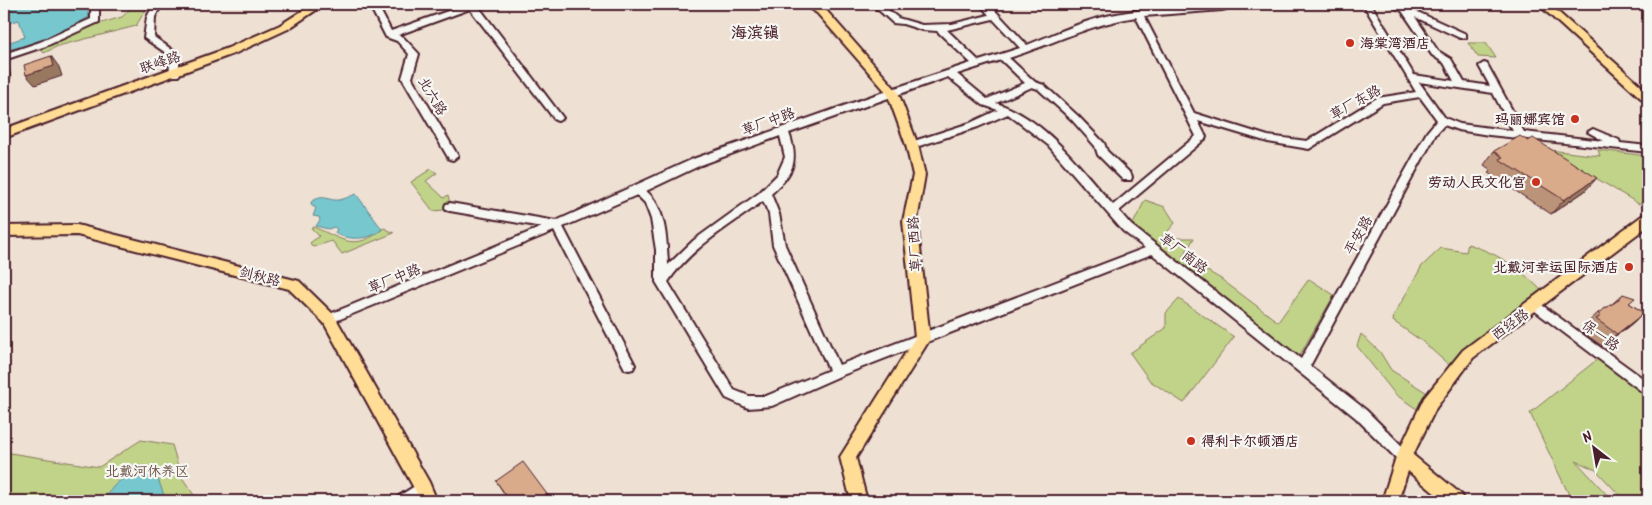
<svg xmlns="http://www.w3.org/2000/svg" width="1652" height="505" font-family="Kalam,'LXGW WenKai TC',sans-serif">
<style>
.green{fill:#c0d388;stroke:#85795a}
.water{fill:#76c8ce;stroke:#64848d}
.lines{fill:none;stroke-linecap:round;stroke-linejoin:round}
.minor-casing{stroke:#4a1f2b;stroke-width:4}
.major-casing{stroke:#4a1f2b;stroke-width:4}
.minor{fill:#f6f6f2;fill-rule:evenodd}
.major{fill:#ffdd96;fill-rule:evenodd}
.wall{fill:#bb9378;stroke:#4a1f2b}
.shaded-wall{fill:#997861;stroke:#4a1f2b}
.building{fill:#daab8b;stroke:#4a1f2b}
.poi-dot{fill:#c8321e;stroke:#f6f6f2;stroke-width:2}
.labels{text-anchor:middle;stroke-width:4.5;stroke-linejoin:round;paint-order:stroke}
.poi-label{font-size:14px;font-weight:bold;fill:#4a1f2b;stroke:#f6f6f2;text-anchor:end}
.street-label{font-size:14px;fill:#4a1f2b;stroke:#f6f6f2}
.park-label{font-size:14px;fill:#684c42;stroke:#f6f6f2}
.far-district-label{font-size:16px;font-weight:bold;fill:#4a1f2b;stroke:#f6f6f2}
</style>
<rect width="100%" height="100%" fill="#eee0d3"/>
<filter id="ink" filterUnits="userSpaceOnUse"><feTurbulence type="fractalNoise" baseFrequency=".02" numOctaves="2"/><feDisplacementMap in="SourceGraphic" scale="10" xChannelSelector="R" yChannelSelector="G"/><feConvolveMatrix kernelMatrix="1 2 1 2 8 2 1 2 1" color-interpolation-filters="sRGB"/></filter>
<g filter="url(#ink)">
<!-- green -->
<path class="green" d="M131,4H149L136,26L58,46L44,53L39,48L88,27L122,17L130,9Z
M1468,43H1486L1496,58L1478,57Z
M1549,150L1600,156L1598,150L1648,156V198L1639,204Z
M431,169L437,173L426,181L444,198L448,195L450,204L444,210L433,211L411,182Z
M1145,200L1165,207L1175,223L1162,238H1194L1183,257L1221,279L1278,322L1309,279L1334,295L1298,358L1139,232L1133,224Z
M314,227C344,240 355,252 384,228L394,233L342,254L332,241L313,247L310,243L319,236L311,228Z
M1468,244C1503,256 1519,268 1545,294L1449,365L1423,342L1393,321L1394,315L1422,266L1441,248L1466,252Z
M1179,299L1234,337L1184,403L1150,381L1130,353L1166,328V313Z
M1361,334L1380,352L1391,370L1435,398L1424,414L1395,394L1357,346Z
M1599,358L1648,395V501H1625L1596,470L1576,461L1609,497L1571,499L1530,413Z
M141,440L172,445L181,476L198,501H4V446L10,453L99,467Z"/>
<!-- water -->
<path class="water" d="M4,4H86L89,17L44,42L6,50L4,44L25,37L19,20L4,24Z
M356,194L382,229C372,240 348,241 335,233L337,229L334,227L328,229L316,226L320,220L319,217L313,216L316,208L312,206L311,202C324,193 327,201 339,200C345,199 350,196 356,194Z
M138,465L157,476L166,501H101L115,485Z"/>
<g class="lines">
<defs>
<path id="minor" d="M91,4H99V22L46,46L4,60V54L40,42L91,19Z
M154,4H162L155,17L154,37L178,54L180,74L178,76H172L170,74L169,55L144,38L147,17Z
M369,4H377L391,31L468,4H480L478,6L563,118L558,121L555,120L470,9L398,35L403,37L419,54L412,78L458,156L453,160L449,159L402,78L409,54L397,41L386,37Z
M872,4H881L898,18L922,25L952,24L989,15L980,4H989L1027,45C1055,34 1082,21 1111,15C1151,7 1196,4 1237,4L1236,6L1222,10L1144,16L1194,113L1268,136L1307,141L1377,98L1416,92L1363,4H1371L1414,75L1454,81L1444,63L1432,55L1402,11L1389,4H1400L1466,34V38H1460L1415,17L1438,51L1451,59L1464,82L1490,86L1479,66L1484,63L1487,64L1524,132L1604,141L1588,132L1593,129L1619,140L1620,143L1648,146V152L1489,135L1458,130L1444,125L1436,134L1310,366L1366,410L1409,453L1411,457L1409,461L1404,463L1399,461L1356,418L1152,254L840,376L772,406L748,408L726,398L656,282V250L651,219L645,203L637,195L563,227L633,361L635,365L633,369L629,370L625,369L554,231L333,322L329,324L325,322L323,319L325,316L542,227L450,211L446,210L445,207L446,204L450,203L556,221L693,159L889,90L971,63L937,31L922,30L903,24L893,23ZM1136,17L1196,136L1113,205C1079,167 1046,119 996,103L1032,87L1038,89L1072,120L1095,146L1098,155L1123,180H1131L1132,177L1131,174L1107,151L1104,143L1078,116L1044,85L1035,82L1009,58C1052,44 1091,24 1136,17ZM993,19L1020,48L979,61L947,30ZM1001,60L1025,83L987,99L957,74ZM948,77L983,105L998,110L970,123L908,143L907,145L908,147H916L978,127L1008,114L1048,145L1123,231L1145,248L839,365L785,245L779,214L771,194C794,173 799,161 789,133ZM1419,82L1493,93L1513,131L1460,124L1445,118ZM1420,97L1437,120L1427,132L1301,359L1131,225L1119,211L1205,139L1206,137L1198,121L1268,142L1309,149L1383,103ZM780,136L785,157L777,175L759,193L694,240L668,265C667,241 666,207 646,191L701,165ZM763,201L769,214L773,245L829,370L766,396H749L734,390L668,282C691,247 730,226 763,201Z
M1535,300L1648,382V394L1644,393L1531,308L1529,305L1531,302Z
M423,481L428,483L430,487C424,501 410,501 397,501L399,496Z"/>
<path id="major" d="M313,4H325L288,29L236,53L4,138V129L228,48L280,25Z
M802,4H815L825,9L898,92L918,145L925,175L917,221L930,339L856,458L867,501H851L840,457L915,338L903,221L913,175L906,145L887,93L817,13Z
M1538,4H1549L1648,92V102L1644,101Z
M1648,214V226L1473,358L1436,408L1413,455L1462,495L1464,501H1444L1408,471L1398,501H1382L1396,457L1424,398L1463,350L1643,215Z
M77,225L299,281L334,315L429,482L437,501H421L324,323L289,289L77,235L4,236V226Z"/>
</defs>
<!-- minor casing -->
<use href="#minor" class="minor-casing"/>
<!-- major casing -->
<use href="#major" class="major-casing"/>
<!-- minor -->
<use href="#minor" class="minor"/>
<!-- major -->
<use href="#major" class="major"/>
</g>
<!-- wall -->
<path class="wall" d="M1494,151L1585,191L1551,214L1488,173L1491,170L1484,165Z
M1623,294L1629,303L1644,313L1629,326L1602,346L1582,332L1586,328L1584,326L1598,313L1612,304Z
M496,481L553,501H509Z"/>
<!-- shaded-wall -->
<path class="shaded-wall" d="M51,56L59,67L62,76L35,85L26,75Z
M4,62L9,68L11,78L4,81Z
M1597,178L1585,191L1551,214L1564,200Z
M1644,313L1629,326L1602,346L1617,334Z"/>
<!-- building -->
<path class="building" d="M51,56L54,66L26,75L24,65Z
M1520,136L1528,141L1533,138L1597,178L1564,200L1499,159L1503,157L1494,151Z
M1623,294L1635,298L1629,303L1644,313L1617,334L1596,319L1601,316L1598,313L1617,301Z
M523,462L552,501H510L496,481Z"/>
</g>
<!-- markers -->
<g class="poi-dot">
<circle cx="1350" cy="43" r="5"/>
<circle cx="1575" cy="119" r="5"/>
<circle cx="1536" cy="182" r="5"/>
<circle cx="1629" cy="267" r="5"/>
<circle cx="1191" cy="441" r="5"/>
</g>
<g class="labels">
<!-- poi labels -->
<g class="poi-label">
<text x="1360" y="48" text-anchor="start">海棠湾酒店</text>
<text x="1565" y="124">玛丽娜宾馆</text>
<text x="1526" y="187">劳动人民文化宫</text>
<text x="1619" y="272">北戴河幸运国际酒店</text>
<text x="1201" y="446" text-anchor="start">得利卡尔顿酒店</text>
</g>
<!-- street labels -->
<g class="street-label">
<text transform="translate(160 62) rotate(-19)" y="5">联峰路</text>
<text transform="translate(433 96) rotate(59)" y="5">北六路</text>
<text transform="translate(1355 102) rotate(-29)" y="5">草厂东路</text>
<text transform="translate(768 121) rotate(-20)" y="5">草厂中路</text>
<text transform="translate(1358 235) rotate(-61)" y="5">平安路</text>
<text transform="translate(914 244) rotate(-93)" y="5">草厂西路</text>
<text transform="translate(1184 253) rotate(38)" y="5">草厂南路</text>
<text transform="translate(260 276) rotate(14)" y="5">剑秋路</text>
<text transform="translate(394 278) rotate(-22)" y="5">草厂中路</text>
<text transform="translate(1510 324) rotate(-36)" y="5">西经路</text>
<text transform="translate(1601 335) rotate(36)" y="5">保一路</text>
</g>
<!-- park labels -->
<g class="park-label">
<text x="147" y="476">北戴河休养区</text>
</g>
<!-- far-district labels -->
<g class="far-district-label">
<text x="755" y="38">海滨镇</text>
</g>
</g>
<!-- margin -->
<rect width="1652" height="505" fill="none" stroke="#f6f6f2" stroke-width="20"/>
<rect x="10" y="10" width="1632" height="485" fill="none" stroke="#4a1f2b" stroke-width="2" filter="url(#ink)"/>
<!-- north arrow -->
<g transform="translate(1594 448) rotate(329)" stroke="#f6f6f2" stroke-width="4" paint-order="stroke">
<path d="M0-4L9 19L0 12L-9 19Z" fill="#4a1f2b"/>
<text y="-8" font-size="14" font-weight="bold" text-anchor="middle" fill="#4a1f2b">N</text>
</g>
</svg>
